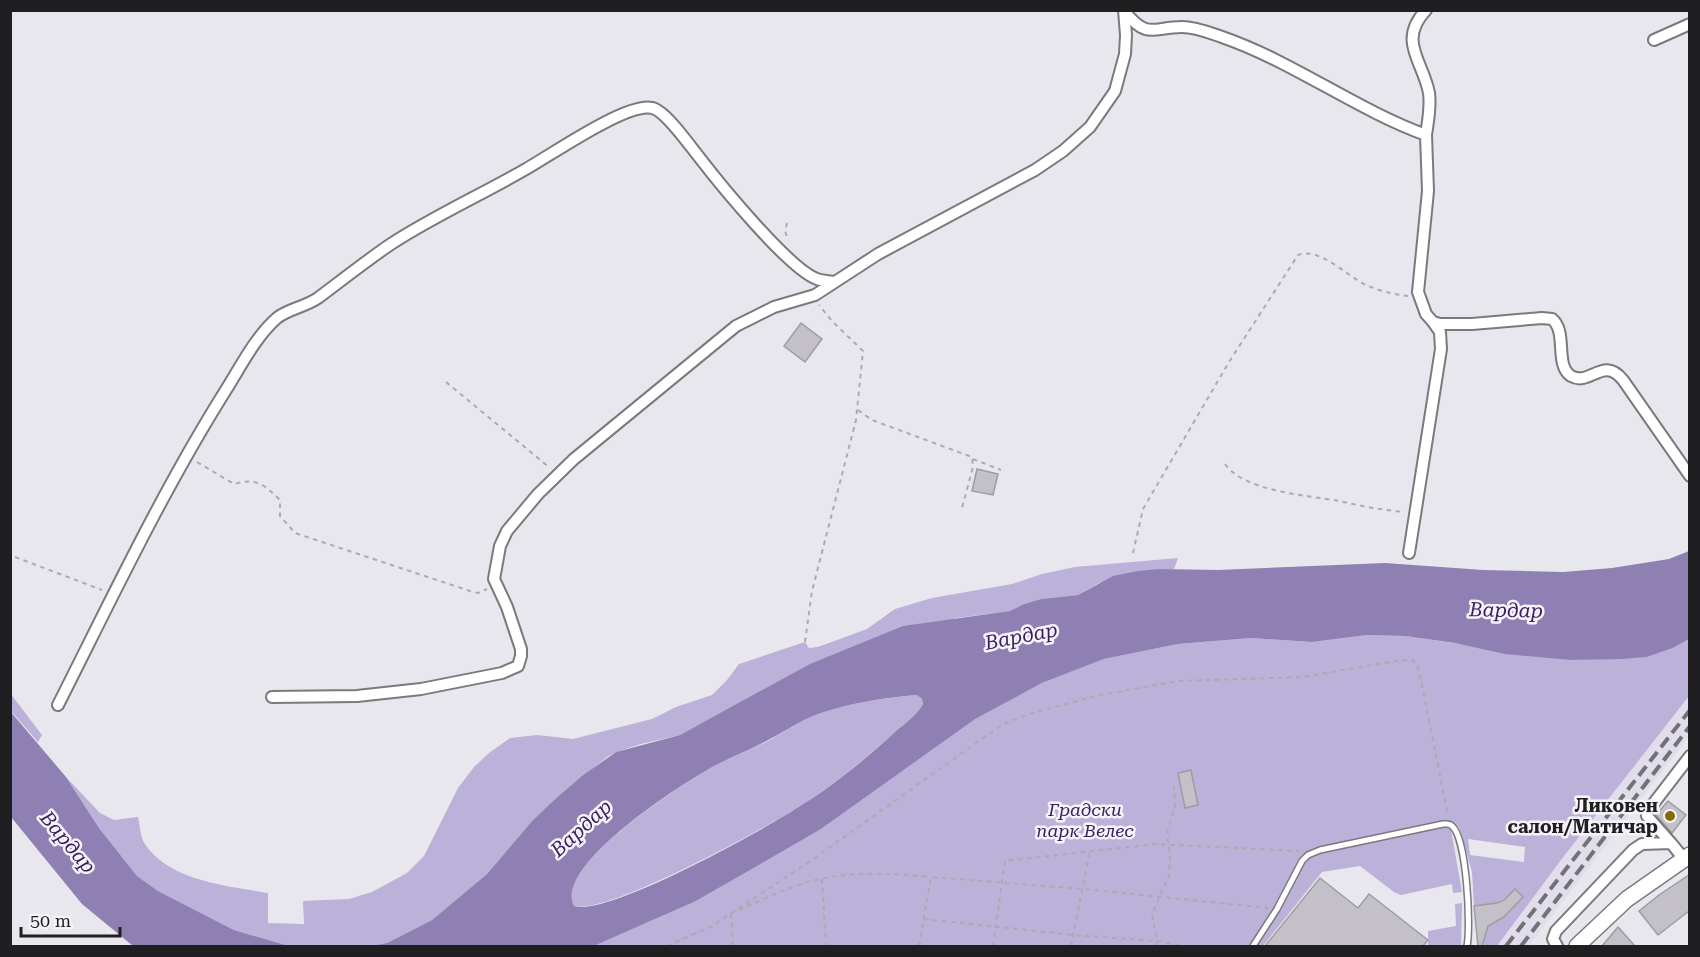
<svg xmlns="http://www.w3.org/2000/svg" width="1700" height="957" font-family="'Roboto Serif',serif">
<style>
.built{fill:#e1ddeb}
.green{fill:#bbb1d9;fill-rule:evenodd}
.water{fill:#8f80b4;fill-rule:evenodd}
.building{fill:#c3c1c7;stroke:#9d9ca2;stroke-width:1.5}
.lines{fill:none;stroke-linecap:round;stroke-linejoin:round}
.service-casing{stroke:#7a797e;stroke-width:8}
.minor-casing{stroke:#7a797e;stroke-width:14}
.secondary-casing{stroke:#7a797e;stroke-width:18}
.path{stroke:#abaaaf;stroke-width:2;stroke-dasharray:4.5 4.5;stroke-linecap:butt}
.service{stroke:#fff;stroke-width:5}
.minor{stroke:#fff;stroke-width:10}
.secondary{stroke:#fff;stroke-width:15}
.rail{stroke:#727174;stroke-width:4;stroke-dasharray:12 6;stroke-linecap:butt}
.poi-dot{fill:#886804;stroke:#f6f4fa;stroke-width:2}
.labels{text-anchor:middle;stroke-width:5;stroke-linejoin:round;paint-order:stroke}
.poi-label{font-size:18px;font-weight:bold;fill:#1f1e20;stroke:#f6f4fa;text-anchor:end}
.park-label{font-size:18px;font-style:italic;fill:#392160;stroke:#f6f4fa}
.water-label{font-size:20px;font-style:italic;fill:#371e5e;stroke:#f6f4fa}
</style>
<rect width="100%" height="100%" fill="#e8e7ed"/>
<!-- built -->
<path class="built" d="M1689,696V736L1529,946H1497L1564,856Z"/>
<!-- green -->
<path class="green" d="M1178,558L1174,569H1160L1099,583L1078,595L1041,599L1024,604L1011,611L956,618L708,720L680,735L641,744L616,752L607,757L553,801L532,821L487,874L432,920L387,943L370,946H289L234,930L158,891L137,876L99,828L66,777L100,813L114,820L138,817C140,825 140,837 145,844C169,881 228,886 268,893V923L304,924L303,901L349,899L372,892L407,873L424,856L458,788L474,767L489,753L510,738L537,735L573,739L652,719L676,707L712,695L727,680L739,664L805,642L809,648L818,647L867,629L895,609L932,598L1012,584L1042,574L1075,567Z
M1367,635L1405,636L1571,660L1647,657L1673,648L1689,639V696L1564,856L1497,946H1482L1485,936L1477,933L1476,923L1499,920L1523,897L1515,889C1501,904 1494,904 1474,906L1472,872L1461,833L1458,826L1450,824L1462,892L1453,893L1452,884L1401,895L1394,892L1360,866L1322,872L1263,946H594L696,901L759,865L821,829L974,719L1042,683L1104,659L1178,644L1251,638L1312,642ZM1468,839L1525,847L1524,862L1470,855Z
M10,693L42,735L38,742L11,711Z
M917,695L922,699L923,704C917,715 904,724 894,733C864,759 832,787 797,808C763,829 606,916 574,906C553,865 686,782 716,765C734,756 752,749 770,740C786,731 801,720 818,714C848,703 885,698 917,695Z
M1462,903L1461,946H1428V931L1456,926L1455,904Z"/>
<!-- water -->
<path class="water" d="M1689,551V639L1673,648L1647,657L1621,659L1571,660L1505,654L1455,643L1405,636L1367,635L1312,642L1251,638L1178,644L1104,659L1042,683L975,719L821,829L759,865L696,901L594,946H370L387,943L432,920L487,874L532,821L553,801L582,776L616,752L680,735L810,664L903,626L1010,611L1024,604L1041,599L1078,595L1113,576L1138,571L1160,569L1218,570L1385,563L1483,570L1563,572L1612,568L1669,559ZM917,695L922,699L923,704C917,715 904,724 894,733C864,760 832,787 797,808C763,830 607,917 574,906C553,865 686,781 716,765C734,756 752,749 770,739C786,731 801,720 818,714C846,704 888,697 917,695Z
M10,711L66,777L99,828L137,876L158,891L234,930L289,946H133L82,904L11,817Z"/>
<!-- building -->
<path class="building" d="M801,323L822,339L805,362L784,346Z
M977,469L998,474L993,495L972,491Z
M1191,770L1198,805L1185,808L1178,773Z
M1668,801L1686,815L1672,833L1656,815Z
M1689,875V911L1658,935L1639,911L1659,895Z
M1320,878L1358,908L1369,894L1428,940L1423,946H1265Z
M1515,889L1523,897L1504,917L1488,926L1482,946H1478L1474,906L1497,903L1504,900Z
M1618,927L1635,946H1602Z"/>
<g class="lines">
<defs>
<path id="service" d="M1253,946L1277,909L1302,861L1308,855L1320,850L1443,824C1447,824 1449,823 1452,826C1467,839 1471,927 1467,946"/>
<path id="minor" d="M1125,12C1148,40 1153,27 1182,27C1196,27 1210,33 1222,37C1294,62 1355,109 1426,135C1428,121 1431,107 1429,93C1423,61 1397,41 1426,10
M1654,40L1690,24
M1426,135L1428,191L1418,292L1426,314L1433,322L1440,324H1472L1542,318L1552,319C1568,332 1554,365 1571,376C1590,387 1603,355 1623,380L1690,476
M1409,553L1441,349L1440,332L1433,322
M272,697L357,696L421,689L502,673L518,666L521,656V649L507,607L494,579L500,546L507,531L538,494L574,459L736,326L774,307L815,295L878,254L1035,170L1063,151L1090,127L1115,91L1125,54L1126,35L1124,10
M58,705C111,600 162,492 224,393C240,368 255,337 277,318C288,309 305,307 318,298C342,280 366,261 391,244C434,216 481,195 526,169C551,155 627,102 652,108C665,110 690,146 699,157C719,183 789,269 817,279C822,281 829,281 834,282
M1671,843L1647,816V812L1690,756
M1557,946L1553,939L1556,931L1633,850L1642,844L1671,843L1684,859"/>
<path id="secondary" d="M1577,946L1627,899L1690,855"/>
</defs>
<!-- service casing -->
<use href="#service" class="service-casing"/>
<!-- minor casing -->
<use href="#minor" class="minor-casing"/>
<!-- secondary casing -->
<use href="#secondary" class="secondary-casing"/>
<!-- path -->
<path class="path" d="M787,223L785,231L788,240
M446,382L550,468
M858,410L872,420L972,457L973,467L962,508
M973,459L1001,470
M197,462L234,484C257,477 264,485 280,500V516L295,533L470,591L478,593L487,589
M1225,464C1245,492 1307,495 1339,501C1361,506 1382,510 1404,512
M1133,553L1143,509L1229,362L1298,255C1319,246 1348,277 1366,285C1379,291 1393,294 1408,296
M15,557L102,590
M805,642L812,591L856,420L863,351L832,321L819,305
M822,879L826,946
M739,910C762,900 786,888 811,881C850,871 891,873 930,877
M731,914L733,946
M924,919L1074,935L1157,941L1183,946
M667,946L712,926L806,864L1003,724L1029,714L1100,695L1178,681L1303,677L1395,661L1413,660L1419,670L1448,816
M919,946L931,877L1084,889L1268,908
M993,946L1005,861L1156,844L1299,851
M1071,946L1090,850
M1156,946L1157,941L1152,914L1169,876L1170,859L1167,831L1175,807L1174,786"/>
<!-- service -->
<use href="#service" class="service"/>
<!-- minor -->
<use href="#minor" class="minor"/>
<!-- secondary -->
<use href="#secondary" class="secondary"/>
<!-- rail -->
<path class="rail" d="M1506,946L1690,710
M1521,946L1690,726"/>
</g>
<!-- markers -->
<circle class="poi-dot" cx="1670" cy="816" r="6"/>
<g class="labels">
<!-- poi labels -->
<g class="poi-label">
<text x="1658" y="812">Ликовен<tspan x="1658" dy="21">салон/Матичар</tspan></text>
</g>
<!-- park labels -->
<g class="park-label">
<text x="1085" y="816">Градски<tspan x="1085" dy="21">парк Велес</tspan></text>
</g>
<!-- water labels -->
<g class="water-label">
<text transform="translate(1506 610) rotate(1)" y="7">Вардар</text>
<text transform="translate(1021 636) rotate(-11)" y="7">Вардар</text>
<text transform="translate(581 828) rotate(-42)" y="7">Вардар</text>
<text transform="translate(68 842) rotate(50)" y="7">Вардар</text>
</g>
</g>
<!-- border -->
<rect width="1700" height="957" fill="none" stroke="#1f1e20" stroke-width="24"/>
<!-- scale -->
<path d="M21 927v9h99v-9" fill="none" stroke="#1f1e20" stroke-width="3"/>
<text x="30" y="927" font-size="18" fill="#1f1e20" stroke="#f6f4fa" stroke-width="4.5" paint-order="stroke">50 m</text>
</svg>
